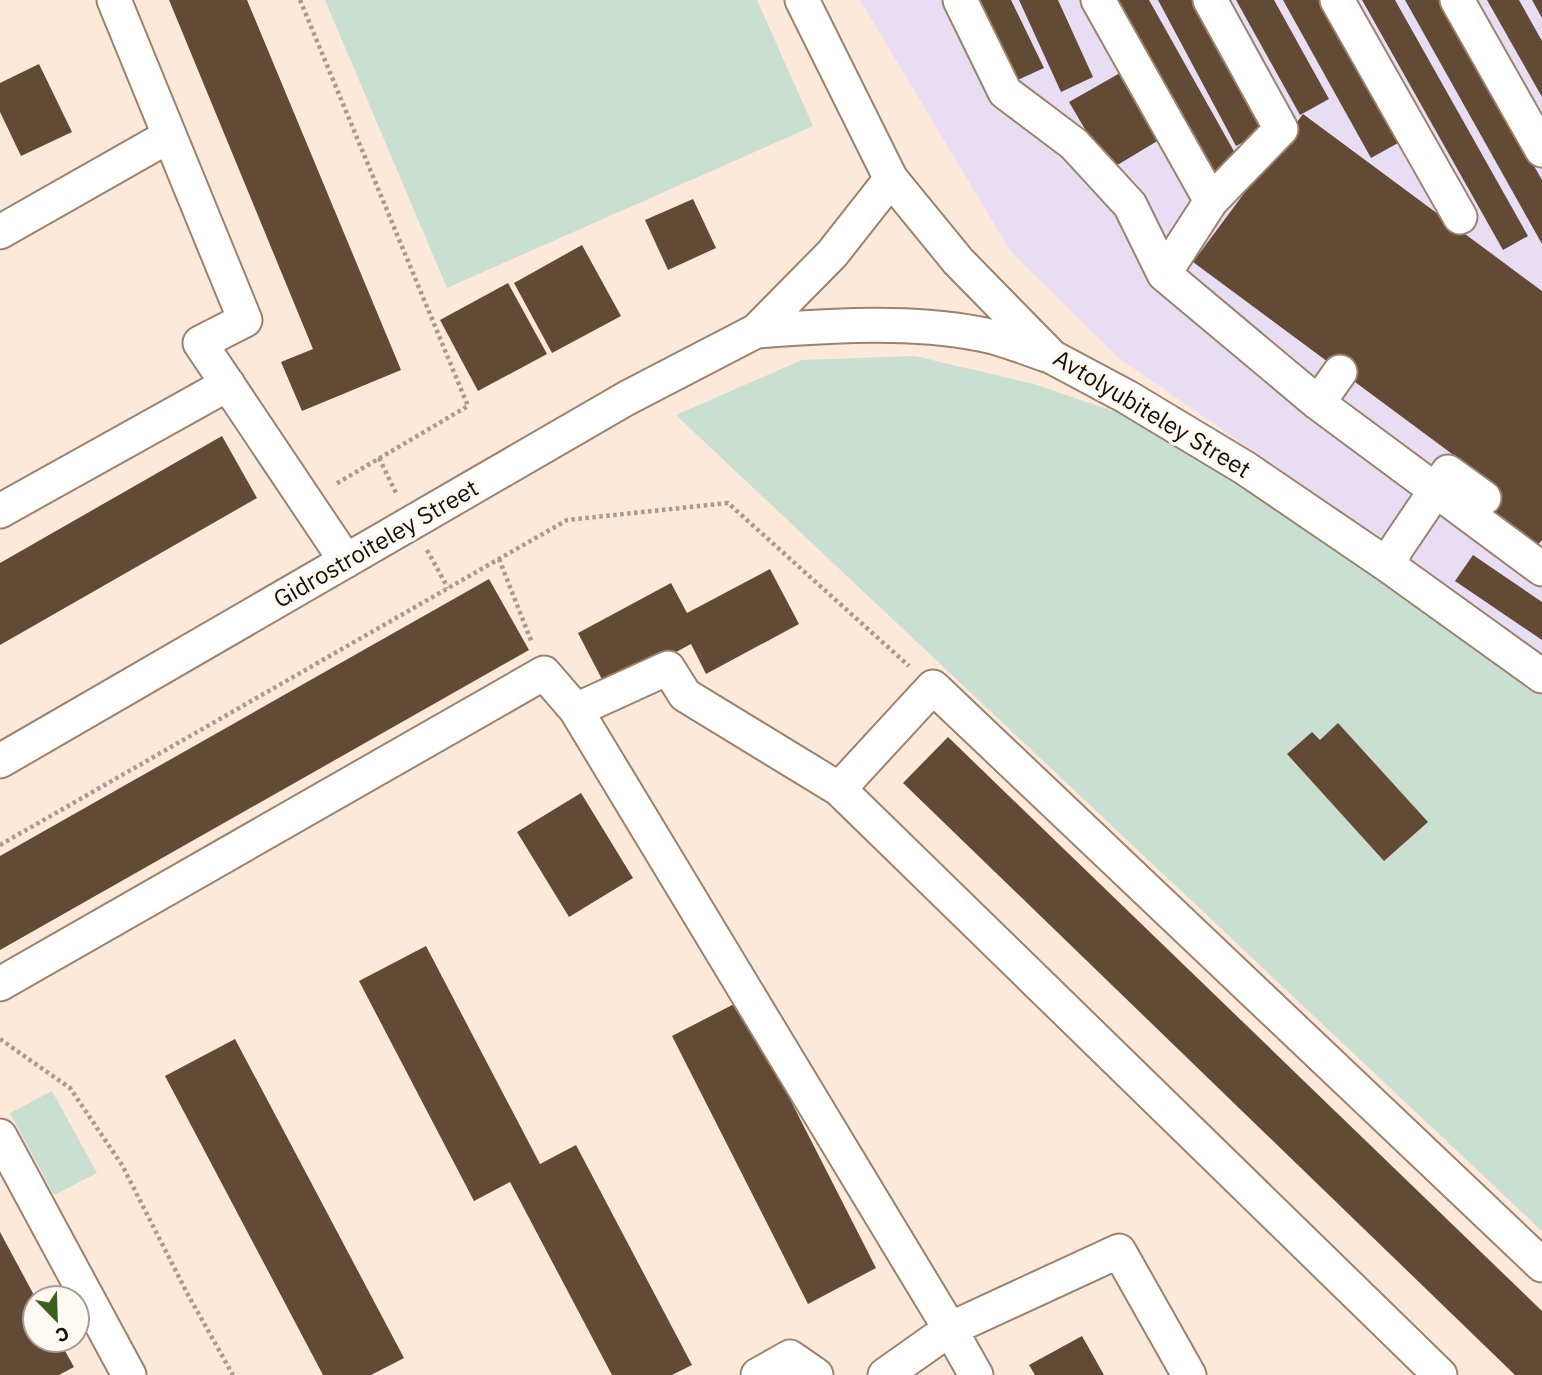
<svg xmlns="http://www.w3.org/2000/svg" width="1542" height="1375" font-family="'IBM Plex Sans',sans-serif">
<style>
.industrial{fill:#e7def4}
.green{fill:#c8dfd1}
.building{fill:#634a35}
.lines{fill:none;stroke-linecap:round;stroke-linejoin:round}
.minor-casing{stroke:#9d826b;stroke-width:37}
.path{stroke:#a99a8d;stroke-width:4.5;stroke-dasharray:3.5 3.5;stroke-linecap:butt}
.minor{stroke:#fff;stroke-width:33}
.labels{text-anchor:middle;stroke-width:7;stroke-linejoin:round;paint-order:stroke}
.street-label{font-size:24px;fill:#180e06;stroke:#fff9f4}
</style>
<rect width="100%" height="100%" fill="#fce9da"/>
<!-- industrial -->
<path class="industrial" d="M860,0H1542V654L1396,549L1120,359L1011,252Z"/>
<!-- green -->
<path class="green" d="M325,0H757L813,126L447,288Z
M915,356L1034,384L1136,419L1236,476L1542,696V1231L676,415L802,360Z
M52,1091L97,1173L54,1195L10,1113Z"/>
<!-- building -->
<path class="building" d="M169,0H247L401,370L302,411L281,362L313,349Z
M974,0H1011L1044,68L1013,82Z
M1019,0H1058L1093,77L1061,92Z
M1111,0H1149L1240,162L1212,178Z
M1158,0H1195L1265,131L1236,146Z
M1236,0H1274L1329,99L1300,115Z
M1283,0H1319L1398,143L1371,158Z
M1362,0H1395L1528,236L1503,250Z
M1405,0H1440L1542,180V244Z
M1487,0H1519L1542,41V97Z
M1532,0H1542V18Z
M39,64L72,132L21,156L0,112V83Z
M1120,73L1159,140L1109,170L1069,102Z
M1303,114L1542,291V540L1536,547L1479,505L1494,485L1193,262Z
M693,199L716,248L668,270L645,220Z
M582,245L621,316L552,353L514,283Z
M508,283L547,354L478,391L440,320Z
M222,436L257,498L0,645V563Z
M1473,555L1542,602V640L1455,581Z
M770,569L799,624L706,674L691,644L607,689L578,633L671,583L687,613Z
M489,579L529,650L0,950V856Z
M1338,723L1428,822L1384,861L1287,754L1312,732L1320,740Z
M948,737L1542,1311V1375H1515L903,783Z
M581,793L633,878L569,917L517,832Z
M426,946L540,1164L576,1145L692,1365L672,1375H612L510,1182L474,1201L359,981Z
M740,1001L876,1268L808,1304L672,1036Z
M235,1039L404,1358L371,1375H323L165,1076Z
M0,1232L35,1297V1340H59L74,1367L59,1375H0Z
M1082,1336L1104,1375H1035L1029,1365Z"/>
<g class="lines">
<defs>
<path id="minor" d="M114,0L245,320L200,343L346,561
M802,0L891,179L958,261L1052,357L1127,397L1245,468L1389,566L1542,676
M960,0L1005,92L1074,144L1130,205L1164,274
M1098,0L1211,201L1164,274L1318,403
M1210,0L1281,129L1211,201
M1337,0L1460,217
M1457,0L1542,150
M0,232L169,136
M756,331C831,326 906,320 980,334C1003,338 1025,348 1047,355
M1340,372L1318,403L1542,569
M0,511L228,384
M1389,566L1396,549L1448,472L1484,498
M576,710L668,668L685,695L839,789L1440,1375
M0,761L627,398L756,331L832,254L891,179
M839,789L933,687L1542,1265
M0,984L544,673L576,710L950,1329L1119,1251L1189,1375
M0,1136L129,1375
M758,1375L790,1357L816,1375
M885,1375L950,1329L976,1375"/>
</defs>
<!-- minor casing -->
<use href="#minor" class="minor-casing"/>
<!-- path -->
<path class="path" d="M300,0L468,406L334,485
M379,458L397,495
M427,550L448,588
M499,559L532,643
M0,845L567,520L728,503L909,666
M0,1039L70,1088L122,1165L187,1293L233,1375"/>
<!-- minor -->
<use href="#minor" class="minor"/>
</g>
<g class="labels">
<!-- street labels -->
<g class="street-label">
<text transform="translate(1152 414) rotate(31)" y="8">Avtolyubiteley Street</text>
<text transform="translate(376 544) rotate(-30)" y="8">Gidrostroiteley Street</text>
</g>
</g>
<!-- north arrow -->
<g transform="translate(56 1319) rotate(157)"><circle r="33" fill="#fff9f4" stroke="#a39b95" stroke-width="2"/>
<path d="M0-5L12 26L0 18L-12 26Z" fill="#3b621d"/>
<text y="-10" font-size="19" font-weight="bold" text-anchor="middle" fill="#180e06">С</text>
</g>
</svg>
